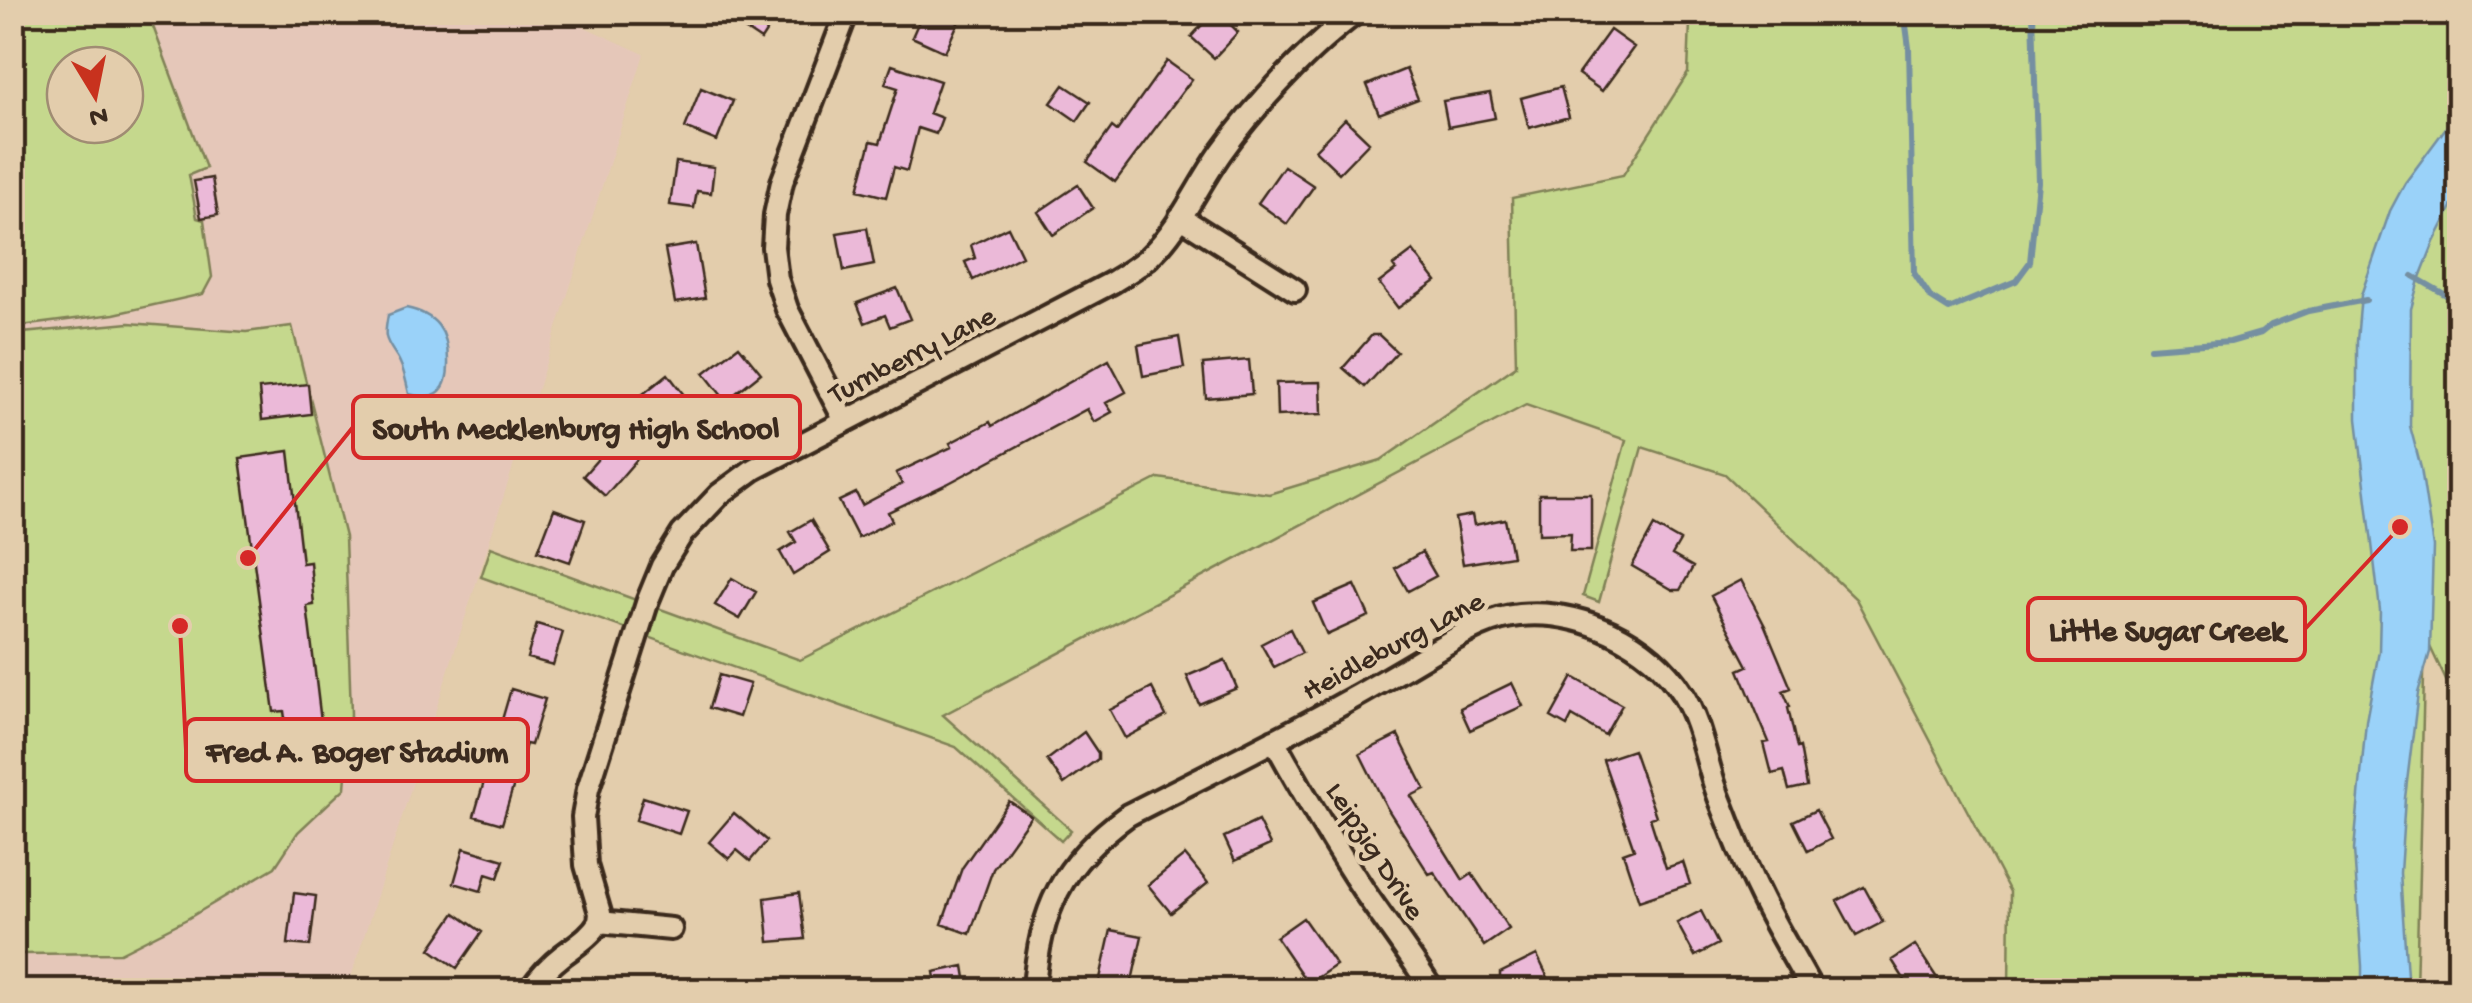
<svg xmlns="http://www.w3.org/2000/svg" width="2472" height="1003" font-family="'Gochi Hand',sans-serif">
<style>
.built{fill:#e5c7b9;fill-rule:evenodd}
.green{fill:#c5d88d;stroke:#808156;stroke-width:2.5;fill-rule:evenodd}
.water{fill:#9ad2f9;stroke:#748fa1;stroke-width:2.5}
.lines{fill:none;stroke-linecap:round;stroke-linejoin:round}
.stream{stroke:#748fa1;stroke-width:6}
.building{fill:#ebb9d8;stroke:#3b2a1e;stroke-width:2.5}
.street-casing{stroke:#3b2a1e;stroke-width:28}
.street{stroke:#e3cdac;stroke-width:20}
.labels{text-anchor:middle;stroke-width:9;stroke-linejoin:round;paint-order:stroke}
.street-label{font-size:30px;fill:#3b2a1e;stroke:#e3cdac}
.leader{fill:none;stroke:#d62828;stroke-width:4}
.callout-dot{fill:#d62828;stroke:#e3cdac;stroke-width:4}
.callout{fill:#e3cdac;stroke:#d62828;stroke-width:4}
.callout-label{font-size:32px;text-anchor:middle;font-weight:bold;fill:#3b2a1e}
</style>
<rect width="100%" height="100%" fill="#e3cdac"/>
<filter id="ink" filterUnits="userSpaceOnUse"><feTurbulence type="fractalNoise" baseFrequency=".01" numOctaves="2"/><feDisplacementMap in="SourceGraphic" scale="20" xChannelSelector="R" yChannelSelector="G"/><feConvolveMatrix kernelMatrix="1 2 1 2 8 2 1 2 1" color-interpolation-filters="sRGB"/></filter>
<g filter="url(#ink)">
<!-- built -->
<path class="built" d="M12,13H554L644,54L347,990H13ZM65,65H125V125H65Z"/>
<!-- green -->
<path class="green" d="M12,13H148L206,168L189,175L197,218L204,220L212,277L203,294L114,314L13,327ZM65,65H125V125H65Z
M1562,13H2459L2460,710L2425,636L2416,990H2009L2010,892L1856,599L1725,474L1642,447L1599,602L1583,596L1626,440L1526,405L943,715L1071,830L1061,841L956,747L481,577L491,547L800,660L1159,478L1269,494L1381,460L1516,366L1512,198L1623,175L1688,73L1690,22L1559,19Z
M129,323L246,332L292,326L345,537L351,714L345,788L298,832L275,867L187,919L120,953L21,954L13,947L12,334Z"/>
<!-- water -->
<path class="water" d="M2459,110V193L2434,242L2419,280L2411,309L2410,426L2421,468L2433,547L2430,652L2418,693L2405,798L2400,873L2408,990H2362V966L2354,850L2366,721L2379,651L2380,610L2357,419V341L2361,295L2390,211L2405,183Z
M406,308C436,314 448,331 448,360C449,389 439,402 409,394C406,381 403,365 395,354C384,338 384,336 388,315Z"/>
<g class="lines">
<!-- stream -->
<path class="stream" d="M1901,12L1905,18L1909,48L1914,273L1930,297L1949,309L2016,281L2030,262L2038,182L2033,12
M2413,276L2460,303
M2150,348L2230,342L2261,333L2271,325L2308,311L2366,300"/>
</g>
<!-- building -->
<path class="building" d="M719,12H779L761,40Z
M923,12H963L945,52L912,37Z
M1214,12H1218L1238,32L1214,58L1191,37Z
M1610,30L1634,47L1602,91L1578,74Z
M1167,61L1192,79L1115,182L1087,162L1112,127L1117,131Z
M892,65L940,81L929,113L942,118L936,134L918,128L907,171L894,167L886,197L858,190L871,141L880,143L898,88L885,84Z
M1406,69L1418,99L1379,114L1367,85Z
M1064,85L1090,102L1077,121L1051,103Z
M1561,87L1569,117L1529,128L1521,98Z
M701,88L733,101L717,141L685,128Z
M1490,93L1495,118L1448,127L1443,101Z
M1345,119L1369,142L1339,173L1315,150Z
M676,162L714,167L711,193L697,191L694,208L670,205Z
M1284,166L1314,186L1287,224L1258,203Z
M212,178L218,215L201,218L194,181Z
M1078,185L1093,208L1053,235L1038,212Z
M1008,227L1022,256L973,280L965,262L975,258L971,245Z
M867,228L874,265L844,271L837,233Z
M696,244L705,298L675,303L665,249Z
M1413,251L1436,281L1398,308L1379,283L1396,270L1393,266Z
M897,288L910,319L890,327L885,315L865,323L857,303Z
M1372,335H1379L1397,352L1365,387L1343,368Z
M1179,337L1184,368L1143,376L1138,345Z
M739,346L761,373L726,401L704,373Z
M1109,360L1126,392L1106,403L1112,412L1094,422L1087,409L947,484L888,512L892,521L858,538L839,501L856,493L862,505L902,484L896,473L952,447L950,443L990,422L992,426Z
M1249,360L1252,394L1206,398L1203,364Z
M668,374L684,395L668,408L677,420L664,431L638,398Z
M1321,382L1322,414L1277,416L1276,383Z
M308,384L311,414L262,420L259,389Z
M619,435L638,452V458L605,496L583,476Z
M289,451L302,563L310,562L314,605L307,606L322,730L336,728L340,759L291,765L284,711L274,712L240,458Z
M1539,494H1591V551H1570L1571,533L1539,534Z
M554,509L585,520L570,562L538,551Z
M1472,515L1474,525L1505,519L1512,556L1463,564L1455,518Z
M811,520L830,552L793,575L780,552L796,542L790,532Z
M1654,526L1680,541L1672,555L1693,567L1680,590H1673L1632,566Z
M1422,552L1436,576L1408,591L1395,568Z
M732,578L756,592L740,619L715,605Z
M1741,580L1765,626L1791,688L1783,691L1790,707L1788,708L1797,748L1800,747L1807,786L1789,790L1784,771L1772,774L1764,743L1769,742L1739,670L1748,666L1711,596Z
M1355,585L1369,616L1327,635L1313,603Z
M537,624L563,632L553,665L527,658Z
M1290,629L1302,653L1274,667L1261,644Z
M1225,660L1237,688L1199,704L1187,676Z
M719,675L750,684L739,717L709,708Z
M1573,677L1622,705L1605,735L1572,716L1567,726L1551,717Z
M1512,683L1523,706L1470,730L1460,708Z
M1152,688L1166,716L1125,738L1110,710Z
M511,689L545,699L531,745L526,744L502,824L474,816Z
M1084,732L1098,753V759L1064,784L1047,760Z
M1398,735L1425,789L1411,796L1463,880L1472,874L1509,929L1484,946L1434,872L1429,874L1387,808L1360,754Z
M1633,750L1656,816L1650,818L1666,868L1683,862L1690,884L1639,901L1623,853L1634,849L1603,760Z
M643,797L687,811L679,834L636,820Z
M1009,801L1031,816L993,869L970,934L942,924L962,868Z
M1816,810L1831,839L1808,851L1793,821Z
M734,813L767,841L750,861L737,850L729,859L709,842Z
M1258,821L1270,845L1235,861L1224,837Z
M464,848L504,860L498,878L486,874L481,891L454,883Z
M1185,855L1208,883L1171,913L1148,885Z
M1864,887L1883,922L1856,936L1837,901Z
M294,893L316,896L310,946L288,944Z
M799,893L805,939L769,942L765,898Z
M1701,911L1718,944L1695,956L1677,923Z
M455,913L482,932L457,968L430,949Z
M1303,918L1336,965L1308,984L1276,937Z
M1111,930L1142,936L1130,990L1099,983Z
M1915,945L1945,990H1911L1892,960Z
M1537,955L1554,990H1506L1500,980V973Z
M964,966L968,990H937L934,972Z"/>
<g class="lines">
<defs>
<path id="street" d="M1180,217L1295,290
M845,421L787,309L777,279L773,247L775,215L782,182L847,12
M1274,740C1303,793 1333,844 1366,894C1388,926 1412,957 1432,990
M599,922L600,913L586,865L583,817L588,789L648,600L662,566L682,534L720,494L754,469L1111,283C1124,275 1138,267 1149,257C1181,227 1198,184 1223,150C1256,104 1311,46 1357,12
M530,990C539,977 550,965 563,955C576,945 591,936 599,922L671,929
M1034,990C1039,910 1062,863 1128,815C1198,779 1268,745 1337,707C1368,690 1399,672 1429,654C1457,638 1485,618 1519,615C1580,609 1649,641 1682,693C1702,725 1706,765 1720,800C1732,830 1743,861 1758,891C1774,925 1794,957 1812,990"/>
</defs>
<!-- street casing -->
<use href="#street" class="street-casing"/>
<!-- street -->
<use href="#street" class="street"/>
</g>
</g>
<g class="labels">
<!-- street labels -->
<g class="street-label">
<text transform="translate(911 353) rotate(-27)" y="10">Turnberry Lane</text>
<text transform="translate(1392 644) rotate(-28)" y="10">Heidleburg Lane</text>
<text transform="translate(1377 850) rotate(57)" y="10">Leipzig Drive</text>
</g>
</g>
<!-- callouts -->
<path class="leader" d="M248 558L353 427M2400 527L2305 629M180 626L186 750"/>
<g class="callout-dot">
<circle cx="248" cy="558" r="10"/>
<circle cx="2400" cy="527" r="10"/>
<circle cx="180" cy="626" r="10"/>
</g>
<g class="callout">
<rect x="353" y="396" width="447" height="62" rx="10"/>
<rect x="2028" y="598" width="277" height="62" rx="10"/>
<rect x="186" y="719" width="342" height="62" rx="10"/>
</g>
<g class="callout-label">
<text x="576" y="438">South Mecklenburg High School</text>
<text x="2167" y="640">Little Sugar Creek</text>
<text x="357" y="761">Fred A. Boger Stadium</text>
</g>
<!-- margin -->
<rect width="2472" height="1003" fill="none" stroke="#e3cdac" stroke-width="50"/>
<rect x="25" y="25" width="2422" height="953" fill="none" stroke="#3b2a1e" stroke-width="4" filter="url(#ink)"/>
<!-- north arrow -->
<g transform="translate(95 95) rotate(170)"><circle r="48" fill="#e3cdac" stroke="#a08c73" stroke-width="2.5"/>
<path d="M0-8L18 38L0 25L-18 38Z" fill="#c8321e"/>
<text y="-15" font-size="28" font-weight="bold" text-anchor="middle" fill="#3b2a1e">N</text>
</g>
</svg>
